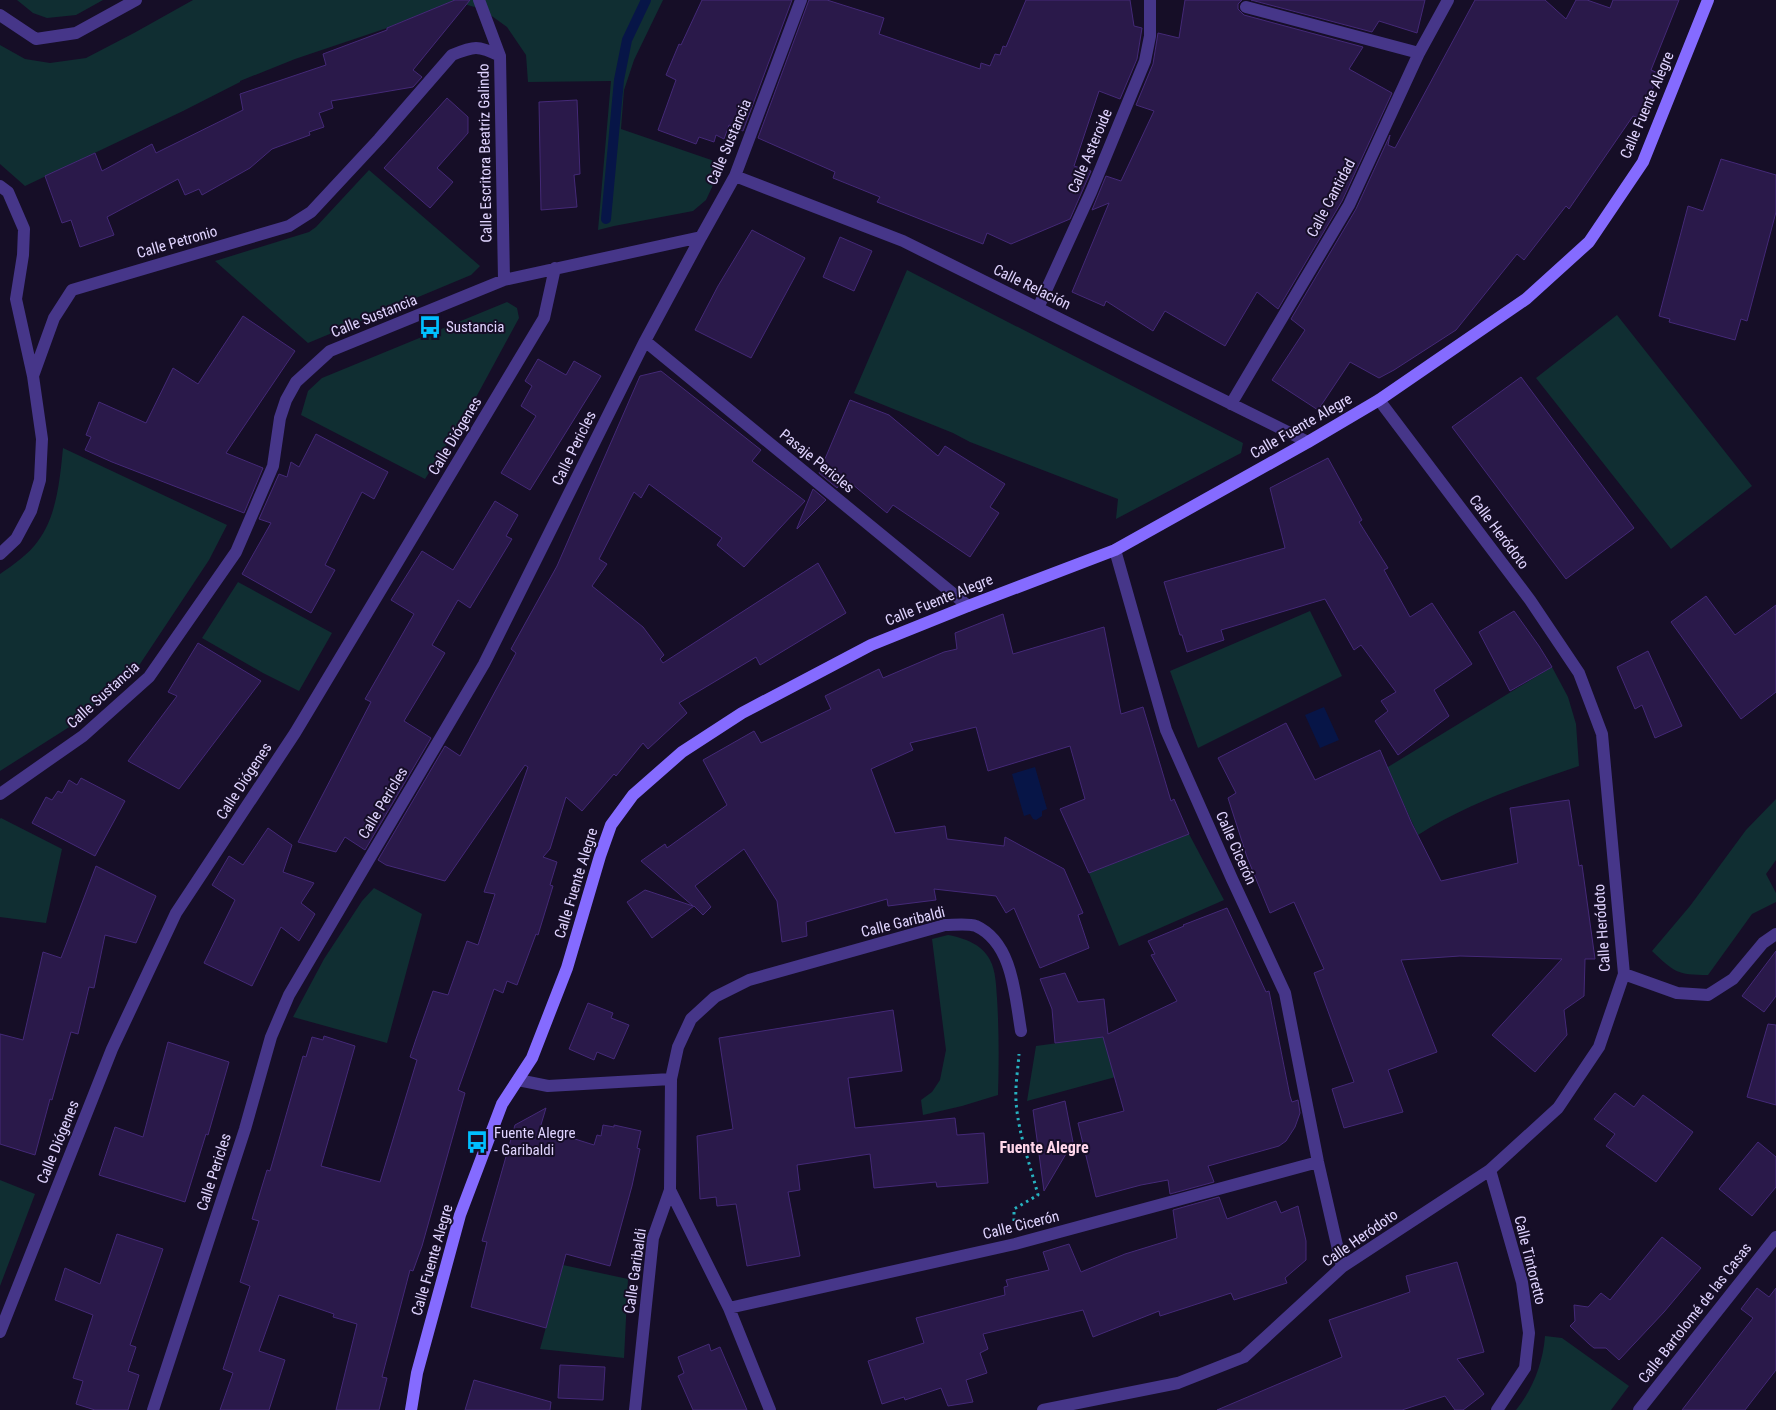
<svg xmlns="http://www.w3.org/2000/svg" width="1776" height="1410" font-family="'Roboto Condensed',sans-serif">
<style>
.green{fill:#102e32}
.water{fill:#071547}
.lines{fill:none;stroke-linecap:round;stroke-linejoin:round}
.stream{stroke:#071547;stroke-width:10}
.building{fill:#2a194a;stroke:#442977}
.path{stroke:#27b2c0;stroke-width:3;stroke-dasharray:2.5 4;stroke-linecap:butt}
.street{stroke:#463689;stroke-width:12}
.secondary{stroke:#856bff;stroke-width:12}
.labels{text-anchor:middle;stroke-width:4;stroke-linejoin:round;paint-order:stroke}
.street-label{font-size:15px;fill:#e0d4ff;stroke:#160e27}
.poi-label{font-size:15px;fill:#e0d4ff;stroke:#160e27;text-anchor:start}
.neighbourhood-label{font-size:16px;font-weight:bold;fill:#ffd6ea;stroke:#160e27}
</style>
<rect width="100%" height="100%" fill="#160e27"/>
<!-- green -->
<path class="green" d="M17,0H103L76,15L47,18L33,13Z
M193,0H663L634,60L624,90L621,129L723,164L706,200L693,211L614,226L598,230L611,81L528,82L526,55L507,27L482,9L453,1L387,28L295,59L240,81V82L183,111L25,186L0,164V45L25,59L50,63L86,58L134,33Z
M369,170L480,266L471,275L308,343L215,261L309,232L316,227Z
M907,270L1243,443L1241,453L1116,519L1118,499L970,442L953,433L854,393Z
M507,302L517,308L519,318L474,401L425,479L301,415L308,391L322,378Z
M1617,315L1752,486L1671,549L1536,378Z
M63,448L227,525L209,560L140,664L74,724L0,771V574C13,565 29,554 38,541C57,516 60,478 63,448Z
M238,582L332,633L299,691L263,673L202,638Z
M1310,611L1342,676L1198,748L1170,671Z
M1552,667L1568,697L1576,724L1579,766C1523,785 1468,803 1418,835L1394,783L1383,770Z
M1776,799V860L1766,874L1776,893V902L1752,914L1708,975C1677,975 1674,972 1652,951L1690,906L1746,830Z
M1,818L62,849L46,923L0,917V819Z
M1189,834L1224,900L1119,946L1089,873Z
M374,888L422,914L387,1043L293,1017L324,959L362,901Z
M948,935C964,938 982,944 990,960C996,971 996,986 997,998C999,1030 999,1062 998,1095L962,1106L923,1115L921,1100L932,1092L940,1080L946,1050L932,939Z
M1109,1036L1156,1066L1027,1101L1036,1046Z
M0,1180L35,1194L0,1286Z
M563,1265L628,1279L624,1358L540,1349Z
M1545,1336L1562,1338L1629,1386L1611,1410H1516C1533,1389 1543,1363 1545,1336Z"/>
<!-- water -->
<path class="water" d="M1324,707L1339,740L1320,748L1305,715Z
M1035,767L1047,809L1042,811V816L1036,820L1033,819L1030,814L1024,816L1012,774Z"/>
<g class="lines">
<!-- stream -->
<path class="stream" d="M606,219L619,80L627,40L646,0"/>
</g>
<!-- building -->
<path class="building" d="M455,0H470L413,70L422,77L413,87L331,101L333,108L319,113L324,127L309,132L310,135L272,149L250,168L202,195L199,189L185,195L178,179L107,217L114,235L80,247L71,220L62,223L45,176L95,153L102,171L152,144L156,153L243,110L240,94L326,65L323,54L387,30V28Z
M702,0H792L743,131L729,125L724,139L716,135L714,142L699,137L696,144L658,130L676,80L666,75L679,44L681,45Z
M809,0H827L884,18L879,34L980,69L981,63L990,66L995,54L1000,55L1003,46L1006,47L1026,0H1130L1134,26L1142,28L1137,59L1120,99L1099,91L1074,166L1091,171L1070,219L1011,244L987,233L983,244L877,202L880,197L833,178L835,172L758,138Z
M1185,0H1242L1238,4V9L1244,15L1363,47L1349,69L1392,93L1342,201L1278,309L1257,292L1225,346L1165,311L1153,331L1106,301L1104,306L1072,292L1109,203L1092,210L1106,176L1121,181L1154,111L1136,105L1153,64L1158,33L1179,38Z
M1251,0H1425L1417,33L1379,21L1372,32Z
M1475,0H1545L1566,19L1576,0H1587L1610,8L1613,0H1679L1651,70L1658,73L1642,119L1633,116L1569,209L1566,206L1524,260L1517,254L1456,330L1394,370L1379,378L1350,362L1318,410L1272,380L1305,330L1291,319L1356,209L1390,135L1388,145L1395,148Z
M447,98L468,117V133L437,168L453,182L430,208L384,168Z
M577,100L580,174L574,175L577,207L541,210L539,102Z
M1721,159L1776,175V212L1747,321L1741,319L1735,340L1669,322L1670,319L1659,316L1688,206L1703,211Z
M752,230L805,258L751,358L695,330L718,286Z
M840,237L872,251L854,291L823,277Z
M243,316L295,351L226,453L263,468L244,513L112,462L85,450L91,437L86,435L99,402L146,423L173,368L198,384Z
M538,359L566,375L574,361L601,376L530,490L501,473L536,416L521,406L532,386L525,381Z
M661,371L761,450L752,461L805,501L744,567L717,545L722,538L649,484L641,498L634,492L599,559L607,564L592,586L643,627L664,655L660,659L663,663L818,563L846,613L760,665L756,657L679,703L687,713L648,749L643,743L616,776L614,774L582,811L566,797L550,849L543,857L557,862L550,885L553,886L538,935L536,934L517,985L507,981L503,993L494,989L458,1090L465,1093L422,1246L413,1271L410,1270L382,1377L387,1378L379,1410H336L357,1324L333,1317L334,1314L279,1295L259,1351L285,1360L269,1410H220L233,1373L223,1369L250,1286L240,1282L259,1221L252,1219L267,1170L270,1171L303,1056L306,1057L312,1037L323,1040L324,1036L355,1046L321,1166L380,1182L417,1060L410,1057L416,1039L433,991L448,995L467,941L478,945L495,894L484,892L528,767L525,765L445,881L386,865L378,860L445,746L460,756L516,653L511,649L557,566L640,376Z
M1521,377L1634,528L1566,579L1452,427Z
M850,400L889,415L938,456L945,446L1005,484L990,507L999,513L970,557L893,505L887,513L846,479L837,488L819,473Z
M316,434L388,472L374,499L362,492L325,565L335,570L311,613L242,574L271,523L259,519L279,474L287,477L291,462L299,467Z
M1328,458L1362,520L1359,522L1388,568L1384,570L1410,617L1432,603L1472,664L1434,690L1449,716L1398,755L1375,721L1388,711L1381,701L1396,692L1361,645L1354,650L1325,599L1221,630L1224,640L1187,652L1182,635H1180L1164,582L1285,548L1270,488Z
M813,489L826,500L797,529V528Z
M495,501L518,515L506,536L512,539L470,608L458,600L432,645L445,653L404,721L431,738L365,850L345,837L336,852L298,842L371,702L365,699L414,614L391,600L422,551L453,570Z
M1706,596L1735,635L1776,605V692L1741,719L1671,622Z
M1514,611L1539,646L1552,667L1510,691L1479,632Z
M1003,614L1013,654L1104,627L1121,714L1143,707L1171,801L1174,799L1189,834L1089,873L1060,809L1085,799L1070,746L988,771L976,727L910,743L913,750L871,769L895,833L945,826L947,839L1004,846L1005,837L1064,869L1083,913L1078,915L1089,948L1040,968L1014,908L1006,913L996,896L934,889L936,900L888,906L887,899L806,922L807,936L782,942L777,901L744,849L695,886L711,907L703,915L694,906L652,938L627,902L645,890L693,906L641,861L665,844L667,848L727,805L703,760L754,731L761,743L831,709L825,696L879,669L883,678L944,652L957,649L955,633Z
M198,643L261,681L179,789L128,761L177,696L168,692Z
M1648,651L1682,726L1655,738L1642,705L1635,709L1617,667Z
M1286,723L1315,780L1380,750L1412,824L1441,881L1518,863L1510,808L1569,800L1579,866L1582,865L1595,959H1585L1584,996L1564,1010L1567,1035L1535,1072L1492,1035L1562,959L1460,956L1401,960L1437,1052L1388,1070L1403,1112L1344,1128L1332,1089L1354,1082L1314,973L1324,969L1294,902L1270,913L1247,857L1228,798L1236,793L1218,758Z
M81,778L125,801L95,856L32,823L46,797L52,800L58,791L62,793L69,780L77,785Z
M268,828L292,845L283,872L314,883L301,903L315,914L299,941L281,927L252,986L204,963L235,900L212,885L229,856L243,865Z
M96,866L156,896L136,943L105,935L94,988L89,987L78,1034L71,1032L52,1100L50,1099L35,1155L0,1144V1034L23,1040L43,952L61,958Z
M1227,908L1266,992L1269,991L1290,1096L1292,1102L1298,1100L1300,1113L1295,1127L1286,1141L1279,1146L1208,1166L1214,1182L1170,1194L1168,1180L1141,1185L1096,1197L1078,1123L1124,1111L1103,1037L1055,1043L1052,1009L1040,979L1065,973L1078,1002L1104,999L1108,1034L1177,1001L1151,955L1155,954L1148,941L1184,926L1183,925Z
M1776,951V996L1764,1012L1742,996Z
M588,1003L613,1013L611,1018L629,1025L614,1059L597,1052L594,1060L569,1049Z
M893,1010L902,1071L848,1078L855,1128L955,1118L957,1135L984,1133L988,1183L937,1187L936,1182L874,1188L870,1154L797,1165L800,1190L788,1192L800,1256L747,1266L736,1204L717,1206L716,1197L700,1199L697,1136L733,1129L719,1038Z
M1768,1024L1776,1025V1105L1747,1097Z
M168,1042L229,1062L208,1135L206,1134L185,1202L99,1175L115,1127L143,1137Z
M1615,1093L1634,1107L1643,1095L1693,1132L1656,1182L1606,1146L1615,1134L1594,1119Z
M1065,1101L1073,1142L1044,1191L1033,1110Z
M546,1108L540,1128L594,1145L597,1135L601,1136L603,1125L614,1127V1125L641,1131L637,1148L640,1149L632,1186L610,1266L566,1254L546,1328L471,1307L487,1242L482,1241L515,1125Z
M1758,1142L1776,1157V1187L1752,1216L1719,1189Z
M1219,1197L1227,1219L1276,1201L1281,1213L1298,1206L1306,1241V1260L1285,1278L1287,1283L1234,1300L1231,1293L1160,1316L1159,1311L1093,1337L1083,1310L983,1334L988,1349L980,1353L987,1373L966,1380L973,1402L948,1406L941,1388L905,1400L904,1397L882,1404L868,1361L924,1343L916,1318L1005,1295L1004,1287L1008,1286L1006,1280L1049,1270L1043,1252L1069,1244L1081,1272L1125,1254L1177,1238L1173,1210Z
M117,1234L163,1249L130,1345L136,1347L128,1371L139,1375L128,1410H95L76,1404L83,1381L73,1378L93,1315L55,1300L65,1268L100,1284Z
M1662,1237L1701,1268L1664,1312L1619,1360L1606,1348H1594L1589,1344L1570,1326L1575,1321L1574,1305L1588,1307L1601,1293L1610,1300Z
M1457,1262L1484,1352L1457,1359L1484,1394L1463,1410H1455L1445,1396L1402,1410H1217L1342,1357L1329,1320L1410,1292L1406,1276Z
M1757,1288L1769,1297L1776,1288V1370L1745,1410H1682L1753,1318L1741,1309Z
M709,1344L711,1351L720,1347L747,1410H693L678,1376L684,1373L678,1357Z
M560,1365L605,1367L603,1400L558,1398Z
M474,1380L551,1402L550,1410H465Z"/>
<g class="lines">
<!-- path -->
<path class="path" d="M1014,1221V1209L1038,1195C1030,1164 1018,1133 1016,1101C1015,1086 1018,1069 1019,1054"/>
<!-- street -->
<path class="street" d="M479,0L500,56L504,280
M1246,7L1419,53
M0,15L36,39L76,33L136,0
M735,176L903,241L1308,442
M0,186L8,192L24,229L23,255L16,299L33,376
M1038,308L1091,192L1145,61L1150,36V0
M645,341L968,606
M1231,404L1349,205L1419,53L1448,0
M1115,550L1166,730L1232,879L1285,993L1318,1162L1342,1267
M0,554L16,539L31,511L40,480L42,439L33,376L54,318L72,290L289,226L311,212L379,139L452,55C474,46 478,45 500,56
M0,794L83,736L149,677L236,552L273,466L280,418L286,400L296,382L330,351L504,280L701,237L735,176L801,0
M1624,974L1677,993L1708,995L1733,979L1763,943L1776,934
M518,1080L548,1086L671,1079
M1490,1170L1522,1282L1529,1333L1525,1368L1497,1410
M670,1190L729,1308L770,1410
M729,1308L1015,1244L1318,1162
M0,1332L112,1049L176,913L295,733L544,318L555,268
M153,1410L245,1129L271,1037L289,995L484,664L645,341L701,237
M635,1410L653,1238L670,1190L671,1079L678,1047L691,1019L715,997L749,980L945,925C953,925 968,923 976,926C1013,943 1015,996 1021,1031
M1043,1410L1178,1383L1244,1357L1342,1267L1490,1170L1558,1108L1599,1047L1624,974L1602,734L1579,673L1530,600L1379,400
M1639,1410L1776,1237"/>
<!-- secondary -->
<path class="secondary" d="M411,1410L417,1373L460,1215L502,1104L532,1058L567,968L600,856L611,825L633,795L682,752L742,713L871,645L968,606L1115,550L1308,442L1379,400L1526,299L1589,242L1643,162L1708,0"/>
</g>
<!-- icons -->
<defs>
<symbol id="bus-bare" viewBox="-9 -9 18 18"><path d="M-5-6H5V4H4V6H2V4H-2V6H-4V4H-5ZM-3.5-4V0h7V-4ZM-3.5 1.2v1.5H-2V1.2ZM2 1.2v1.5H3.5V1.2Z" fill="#00bfff" stroke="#160e27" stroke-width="2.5" paint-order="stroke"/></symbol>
</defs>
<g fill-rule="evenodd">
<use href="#bus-bare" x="414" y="311" width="32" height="32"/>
<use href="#bus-bare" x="461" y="1126" width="32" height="32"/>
</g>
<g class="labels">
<!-- street labels -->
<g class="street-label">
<text transform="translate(1647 105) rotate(-67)" y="5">Calle Fuente Alegre</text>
<text transform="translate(729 142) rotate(-67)" y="5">Calle Sustancia</text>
<text transform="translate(1090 151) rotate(-67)" y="5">Calle Asteroide</text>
<text transform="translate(485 153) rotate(-91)" y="5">Calle Escritora Beatriz Galindo</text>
<text transform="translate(1331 198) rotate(-62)" y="5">Calle Cantidad</text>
<text transform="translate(177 242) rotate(-16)" y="5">Calle Petronio</text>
<text transform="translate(1032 287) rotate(26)" y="5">Calle Relación</text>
<text transform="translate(374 316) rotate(-22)" y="5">Calle Sustancia</text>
<text transform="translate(1301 426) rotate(-30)" y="5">Calle Fuente Alegre</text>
<text transform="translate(455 436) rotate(-59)" y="5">Calle Diógenes</text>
<text transform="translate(574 448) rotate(-64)" y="5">Calle Pericles</text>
<text transform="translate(817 461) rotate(39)" y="5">Pasaje Pericles</text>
<text transform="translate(1499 532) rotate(53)" y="5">Calle Heródoto</text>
<text transform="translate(939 600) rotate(-22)" y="5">Calle Fuente Alegre</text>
<text transform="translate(103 695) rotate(-42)" y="5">Calle Sustancia</text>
<text transform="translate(244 781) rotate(-57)" y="5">Calle Diógenes</text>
<text transform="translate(383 803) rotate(-59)" y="5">Calle Pericles</text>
<text transform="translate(1236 848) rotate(66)" y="5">Calle Cicerón</text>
<text transform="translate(576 883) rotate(-73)" y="5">Calle Fuente Alegre</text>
<text transform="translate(903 922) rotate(-14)" y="5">Calle Garibaldi</text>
<text transform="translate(1602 928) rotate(-94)" y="5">Calle Heródoto</text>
<text transform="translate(58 1142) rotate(-68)" y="5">Calle Diógenes</text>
<text transform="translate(214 1172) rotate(-72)" y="5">Calle Pericles</text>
<text transform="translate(1021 1225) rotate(-14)" y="5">Calle Cicerón</text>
<text transform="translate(1360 1238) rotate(-35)" y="5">Calle Heródoto</text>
<text transform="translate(432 1260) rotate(-74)" y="5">Calle Fuente Alegre</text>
<text transform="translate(1530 1260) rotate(76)" y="5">Calle Tintoretto</text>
<text transform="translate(635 1271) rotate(-82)" y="5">Calle Garibaldi</text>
<text transform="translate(1695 1313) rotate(-52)" y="5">Calle Bartolomé de las Casas</text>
</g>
<!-- poi labels -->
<g class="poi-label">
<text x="446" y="332">Sustancia</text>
<text x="494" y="1138">Fuente Alegre<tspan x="494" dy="17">- Garibaldi</tspan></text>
</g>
<!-- neighbourhood labels -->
<g class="neighbourhood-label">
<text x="1044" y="1153">Fuente Alegre</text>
</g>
</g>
</svg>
